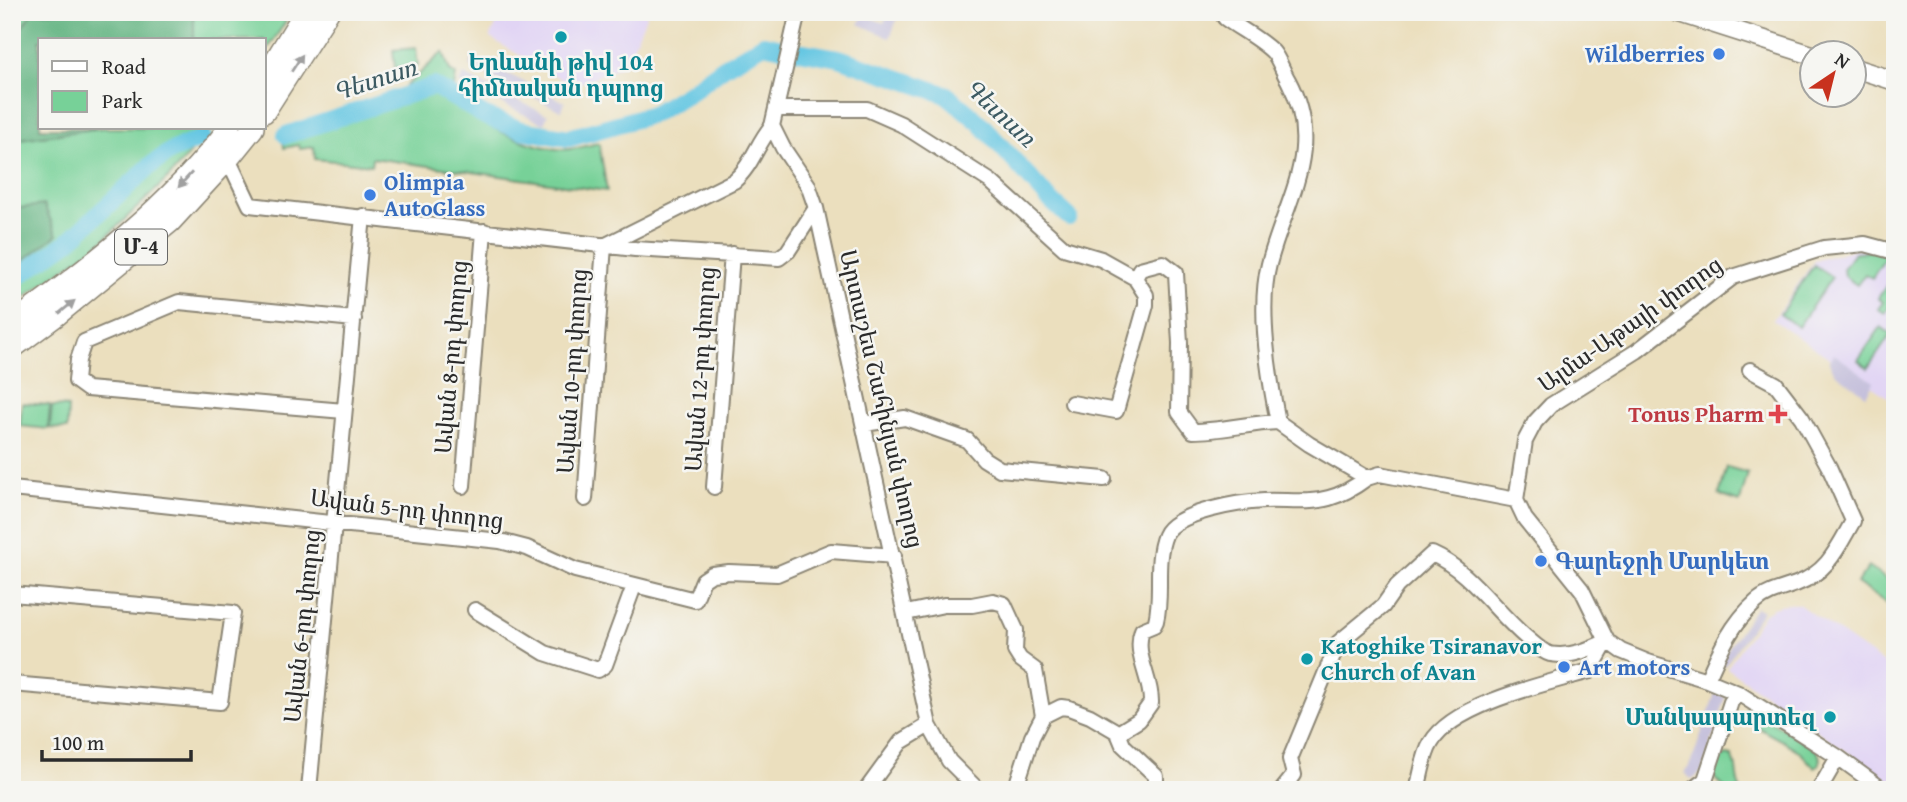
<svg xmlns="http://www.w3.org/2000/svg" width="1907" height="802" font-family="'Gentium Book Plus','Noto Serif Armenian',serif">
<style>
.built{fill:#e1d4f4}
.industrial{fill:#c5c0db}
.green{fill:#77d198;stroke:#517e62;stroke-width:2}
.forest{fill:#61b380;stroke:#466f56;stroke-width:2}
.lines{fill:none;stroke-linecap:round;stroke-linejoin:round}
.river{stroke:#64c6e2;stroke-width:18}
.minor-casing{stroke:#8b8574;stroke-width:18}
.major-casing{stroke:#8b8574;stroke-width:21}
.highway-casing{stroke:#8b8574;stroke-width:24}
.minor{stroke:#fff;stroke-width:14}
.major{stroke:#fff;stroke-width:18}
.highway{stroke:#fff;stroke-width:21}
.oneway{fill:#a0a0a0}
.culture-dot{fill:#0f9aa8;stroke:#f6f6f2;stroke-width:2.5}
.shop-dot{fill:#3f7fe0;stroke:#f6f6f2;stroke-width:2.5}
.health-dot{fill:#e0444e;stroke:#f6f6f2;stroke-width:2.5}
.labels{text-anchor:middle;stroke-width:5;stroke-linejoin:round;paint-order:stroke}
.shield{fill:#f6f6f2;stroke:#686867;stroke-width:2}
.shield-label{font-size:21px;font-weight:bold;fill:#2b2b2b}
.shop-label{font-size:23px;font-weight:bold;fill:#366cbe;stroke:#f6f6f2;text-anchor:start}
.culture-label{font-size:23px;font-weight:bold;fill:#0d838f;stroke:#f6f6f2}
.street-label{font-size:23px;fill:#2b2b2b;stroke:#f6f6f2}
.health-label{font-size:23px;font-weight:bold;fill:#be3a42;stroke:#f6f6f2;text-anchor:end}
.water-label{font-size:24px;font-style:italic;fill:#3c5a62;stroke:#f6f6f2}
</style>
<rect width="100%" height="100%" fill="#f6f6f2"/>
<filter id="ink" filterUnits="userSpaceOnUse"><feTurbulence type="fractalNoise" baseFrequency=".0143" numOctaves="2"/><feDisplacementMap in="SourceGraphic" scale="14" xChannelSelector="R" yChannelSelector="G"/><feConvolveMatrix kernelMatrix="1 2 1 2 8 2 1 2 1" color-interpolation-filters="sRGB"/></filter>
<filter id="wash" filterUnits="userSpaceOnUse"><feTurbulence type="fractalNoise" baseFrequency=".00686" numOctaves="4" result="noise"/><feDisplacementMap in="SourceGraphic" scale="28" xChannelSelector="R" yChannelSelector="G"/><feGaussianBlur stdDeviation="1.57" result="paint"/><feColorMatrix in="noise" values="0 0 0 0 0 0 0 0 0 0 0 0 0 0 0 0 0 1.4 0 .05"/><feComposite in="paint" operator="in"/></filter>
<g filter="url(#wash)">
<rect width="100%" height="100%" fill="#ebdfbe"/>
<!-- built -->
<path class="built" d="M502,12H647V14L626,64L573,86L490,38Z
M1872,244L1895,260V402L1773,320L1814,261Z
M1788,604H1798L1895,671V775L1890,782L1727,668L1765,613L1773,608Z"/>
<!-- industrial -->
<path class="industrial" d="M888,12H900L890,38L859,24L863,15L884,23Z
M473,57L565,102L561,111L469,66Z
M464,75L548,115L544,124L459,83Z
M1834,354L1874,382L1866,395L1835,373L1829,362Z
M1756,607L1763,611L1725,666L1719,662Z
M1715,693L1726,697L1702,772L1692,780L1684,773L1691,764Z"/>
<!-- green -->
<path class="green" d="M12,12H292L264,55V40H40V128H212L170,176L98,245L12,306Z
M416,48L418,66L395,68L393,50Z
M443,52L450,71L456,75L452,101C482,124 519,144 556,149C571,151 585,146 599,143L607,191L372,158L371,165L315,159L314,147L300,149L299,145L284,148L282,131L397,94Z
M1874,249L1886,257L1872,278L1865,274L1857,285L1844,276L1843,269L1854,253Z
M1814,265L1832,277L1798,327L1780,314Z
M1895,273V299L1885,313L1878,309L1883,302L1878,298Z
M1881,327L1891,334L1868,368L1858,360Z
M22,403L50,405L48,429L20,426Z
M52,406L68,407L67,429L50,428Z
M1727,467L1748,473L1740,502L1719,495Z
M1869,567L1895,585V609L1857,583Z
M1746,705L1817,751L1821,759L1819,765L1815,768C1808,761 1802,753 1794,748C1779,736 1745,729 1746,705Z
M1726,755L1732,756C1739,766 1734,779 1741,790H1727L1713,777L1718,760Z"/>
<!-- forest -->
<path class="forest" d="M33,12H194V40H40V128H102L12,140V41Z
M44,205L57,235L12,269V209Z"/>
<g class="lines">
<!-- river -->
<path class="river" d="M798,51L839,58L947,95L980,123L1047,197L1069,217
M286,135L434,86L485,116L521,130L569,138L653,114L690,92L724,67L764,44L782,48
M12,281L70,240L150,166L171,151L203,138"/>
</g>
</g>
<g filter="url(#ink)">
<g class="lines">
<defs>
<path id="minor" d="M798,12L772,126L783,148L808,185L816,208L929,725L949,761L978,790
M1227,12L1225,18C1240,29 1260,39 1273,52C1279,59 1283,72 1288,80C1325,149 1286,198 1269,264C1258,307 1269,378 1278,422L1309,444L1367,478L1380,474L1516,500
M777,109H867L901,124L990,181L1064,248L1101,259L1135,278L1146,295V305L1116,411L1072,403
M228,159L250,205L635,249L779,258L788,251L816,208
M1135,278L1140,269L1163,263L1176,273L1180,343L1179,412L1193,431C1222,431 1249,423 1278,422
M344,411L87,389L76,381L78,360L84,342L179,302L354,319
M864,424L905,418L967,440L984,459L1000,469L1104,479
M463,486L484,231
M714,487L732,254
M12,489L500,541L527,548L575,570L695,600L703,580L712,574L729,572L777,574L831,551L894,556
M585,499L604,246L734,181C752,166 757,143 772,126
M12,594L233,613L220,702L12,684
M475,610L545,653L598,670L605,665L634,586
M906,613L944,605H972L993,601L1004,604L1016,630L1015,651L1020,659L1035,670L1043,716
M1707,680C1719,652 1732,623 1756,602C1767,592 1782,589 1796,584C1828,572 1837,549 1853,521L1829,467L1802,418L1776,384L1750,370
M1118,733L1139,720L1151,703C1152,678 1133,655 1142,630L1154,625L1156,621C1163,594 1154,562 1165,535C1175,512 1241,502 1264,501C1286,500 1308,504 1329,498C1344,494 1355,487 1367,478
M309,790L363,216
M866,790L901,742L929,725
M1015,790L1032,737L1043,716L1061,707L1069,708L1090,716L1114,730L1118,733L1123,745L1156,776V782L1151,790
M1282,790L1294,775L1290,759L1338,643L1383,606L1397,586L1432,554C1471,571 1495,612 1528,639C1534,644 1542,652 1550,654C1570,658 1590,649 1607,641
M1417,790C1421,776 1423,756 1431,743C1453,704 1548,683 1590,671L1607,641
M1692,790L1705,780L1731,702L1738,693
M1819,790L1838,757
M1883,790L1838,757L1738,693L1707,680L1648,662L1621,651L1607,641L1582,590L1525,519L1516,500L1525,441L1535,422L1551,405L1637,351L1733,277L1824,248L1865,244L1895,252"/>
<path id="major" d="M1677,12L1812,55
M1854,68L1895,81"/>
<path id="highway" d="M264,79L305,12
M264,112L328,12
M12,324C92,266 169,207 229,128
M12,348L58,314L170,222L228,159L253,128"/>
</defs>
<!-- minor casing -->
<use href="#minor" class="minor-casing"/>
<!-- major casing -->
<use href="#major" class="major-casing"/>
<!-- highway casing -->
<use href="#highway" class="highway-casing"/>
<!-- minor -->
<use href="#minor" class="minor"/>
<!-- major -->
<use href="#major" class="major"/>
<!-- highway -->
<use href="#highway" class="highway"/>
</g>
<!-- one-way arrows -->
<defs><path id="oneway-solid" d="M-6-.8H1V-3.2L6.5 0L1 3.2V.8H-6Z" transform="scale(1.75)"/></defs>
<g class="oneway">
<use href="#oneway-solid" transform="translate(297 63) rotate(-57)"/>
<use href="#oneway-solid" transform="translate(185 180) rotate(132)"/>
<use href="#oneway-solid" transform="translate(67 307) rotate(-39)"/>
</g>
</g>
<!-- markers -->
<g class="culture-dot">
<circle cx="561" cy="37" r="7"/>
<circle cx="1307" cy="659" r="7"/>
<circle cx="1830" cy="717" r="7"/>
</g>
<g class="shop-dot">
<circle cx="1719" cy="54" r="7"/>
<circle cx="370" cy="195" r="7"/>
<circle cx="1541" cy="561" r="7"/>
<circle cx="1564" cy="667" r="7"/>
</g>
<path class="health-dot" d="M1774.5 403.5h7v7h7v7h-7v7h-7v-7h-7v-7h7z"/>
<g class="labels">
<!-- shield labels -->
<rect class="shield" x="115" y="229.5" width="52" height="35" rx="5"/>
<g class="shield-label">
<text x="141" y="254">Մ-4</text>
</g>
<!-- shop labels -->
<g class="shop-label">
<text x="1705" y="62" text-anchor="end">Wildberries</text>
<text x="384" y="190">Olimpia<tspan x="384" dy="26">AutoGlass</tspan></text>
<text x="1555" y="569">Գարեջրի Մարկետ</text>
<text x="1578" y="675">Art motors</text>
</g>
<!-- culture labels -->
<g class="culture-label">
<text x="561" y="70">Երևանի թիվ 104<tspan x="561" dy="26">հիմնական դպրոց</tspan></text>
<text x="1321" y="654" text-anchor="start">Katoghike Tsiranavor<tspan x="1321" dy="26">Church of Avan</tspan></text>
<text x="1816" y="725" text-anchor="end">Մանկապարտեզ</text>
</g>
<!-- street labels -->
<g class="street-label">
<text transform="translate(1630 324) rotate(-35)" y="8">Ալմա-Աթայի փողոց</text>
<text transform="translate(451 357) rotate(-85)" y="8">Ավան 8-րդ փողոց</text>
<text transform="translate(700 369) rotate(-86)" y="8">Ավան 12-րդ փողոց</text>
<text transform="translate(572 371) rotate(-86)" y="8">Ավան 10-րդ փողոց</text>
<text transform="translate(882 399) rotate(77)" y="8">Արտաշես Շահինյան փողոց</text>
<text transform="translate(407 509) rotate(7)" y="8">Ավան 5-րդ փողոց</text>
<text transform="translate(302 626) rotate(-84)" y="8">Ավան 6-րդ փողոց</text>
</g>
<!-- health labels -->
<g class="health-label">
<text x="1764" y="422">Tonus Pharm</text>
</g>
<!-- water labels -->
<g class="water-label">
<text transform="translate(375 80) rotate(-18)" y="8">Գետառ</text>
<text transform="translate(1000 113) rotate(43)" y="8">Գետառ</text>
</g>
</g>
<!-- margin -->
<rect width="1907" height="802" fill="none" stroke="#f6f6f2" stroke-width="42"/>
<!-- legend -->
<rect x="38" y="38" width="228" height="91" fill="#f6f6f2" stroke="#a5a5a2" stroke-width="2"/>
<rect x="52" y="61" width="35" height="10" fill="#ffffff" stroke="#a5a5a2" stroke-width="2"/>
<text x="102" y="74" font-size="21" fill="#2b2b2b">Road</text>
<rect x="52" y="91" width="35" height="21" fill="#77d198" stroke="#a5a5a2" stroke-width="2"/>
<text x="102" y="108" font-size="21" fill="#2b2b2b">Park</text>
<!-- north arrow -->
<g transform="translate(1833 74) rotate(35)"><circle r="33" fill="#f6f6f2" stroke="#a5a5a2" stroke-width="2"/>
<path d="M0-5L12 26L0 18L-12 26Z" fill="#c8321e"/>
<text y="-10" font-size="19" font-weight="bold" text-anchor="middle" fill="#2b2b2b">N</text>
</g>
<!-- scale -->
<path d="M42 750v10h149v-10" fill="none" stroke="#2b2b2b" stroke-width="3.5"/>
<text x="52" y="750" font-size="21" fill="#2b2b2b" stroke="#f6f6f2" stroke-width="5" paint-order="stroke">100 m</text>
</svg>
